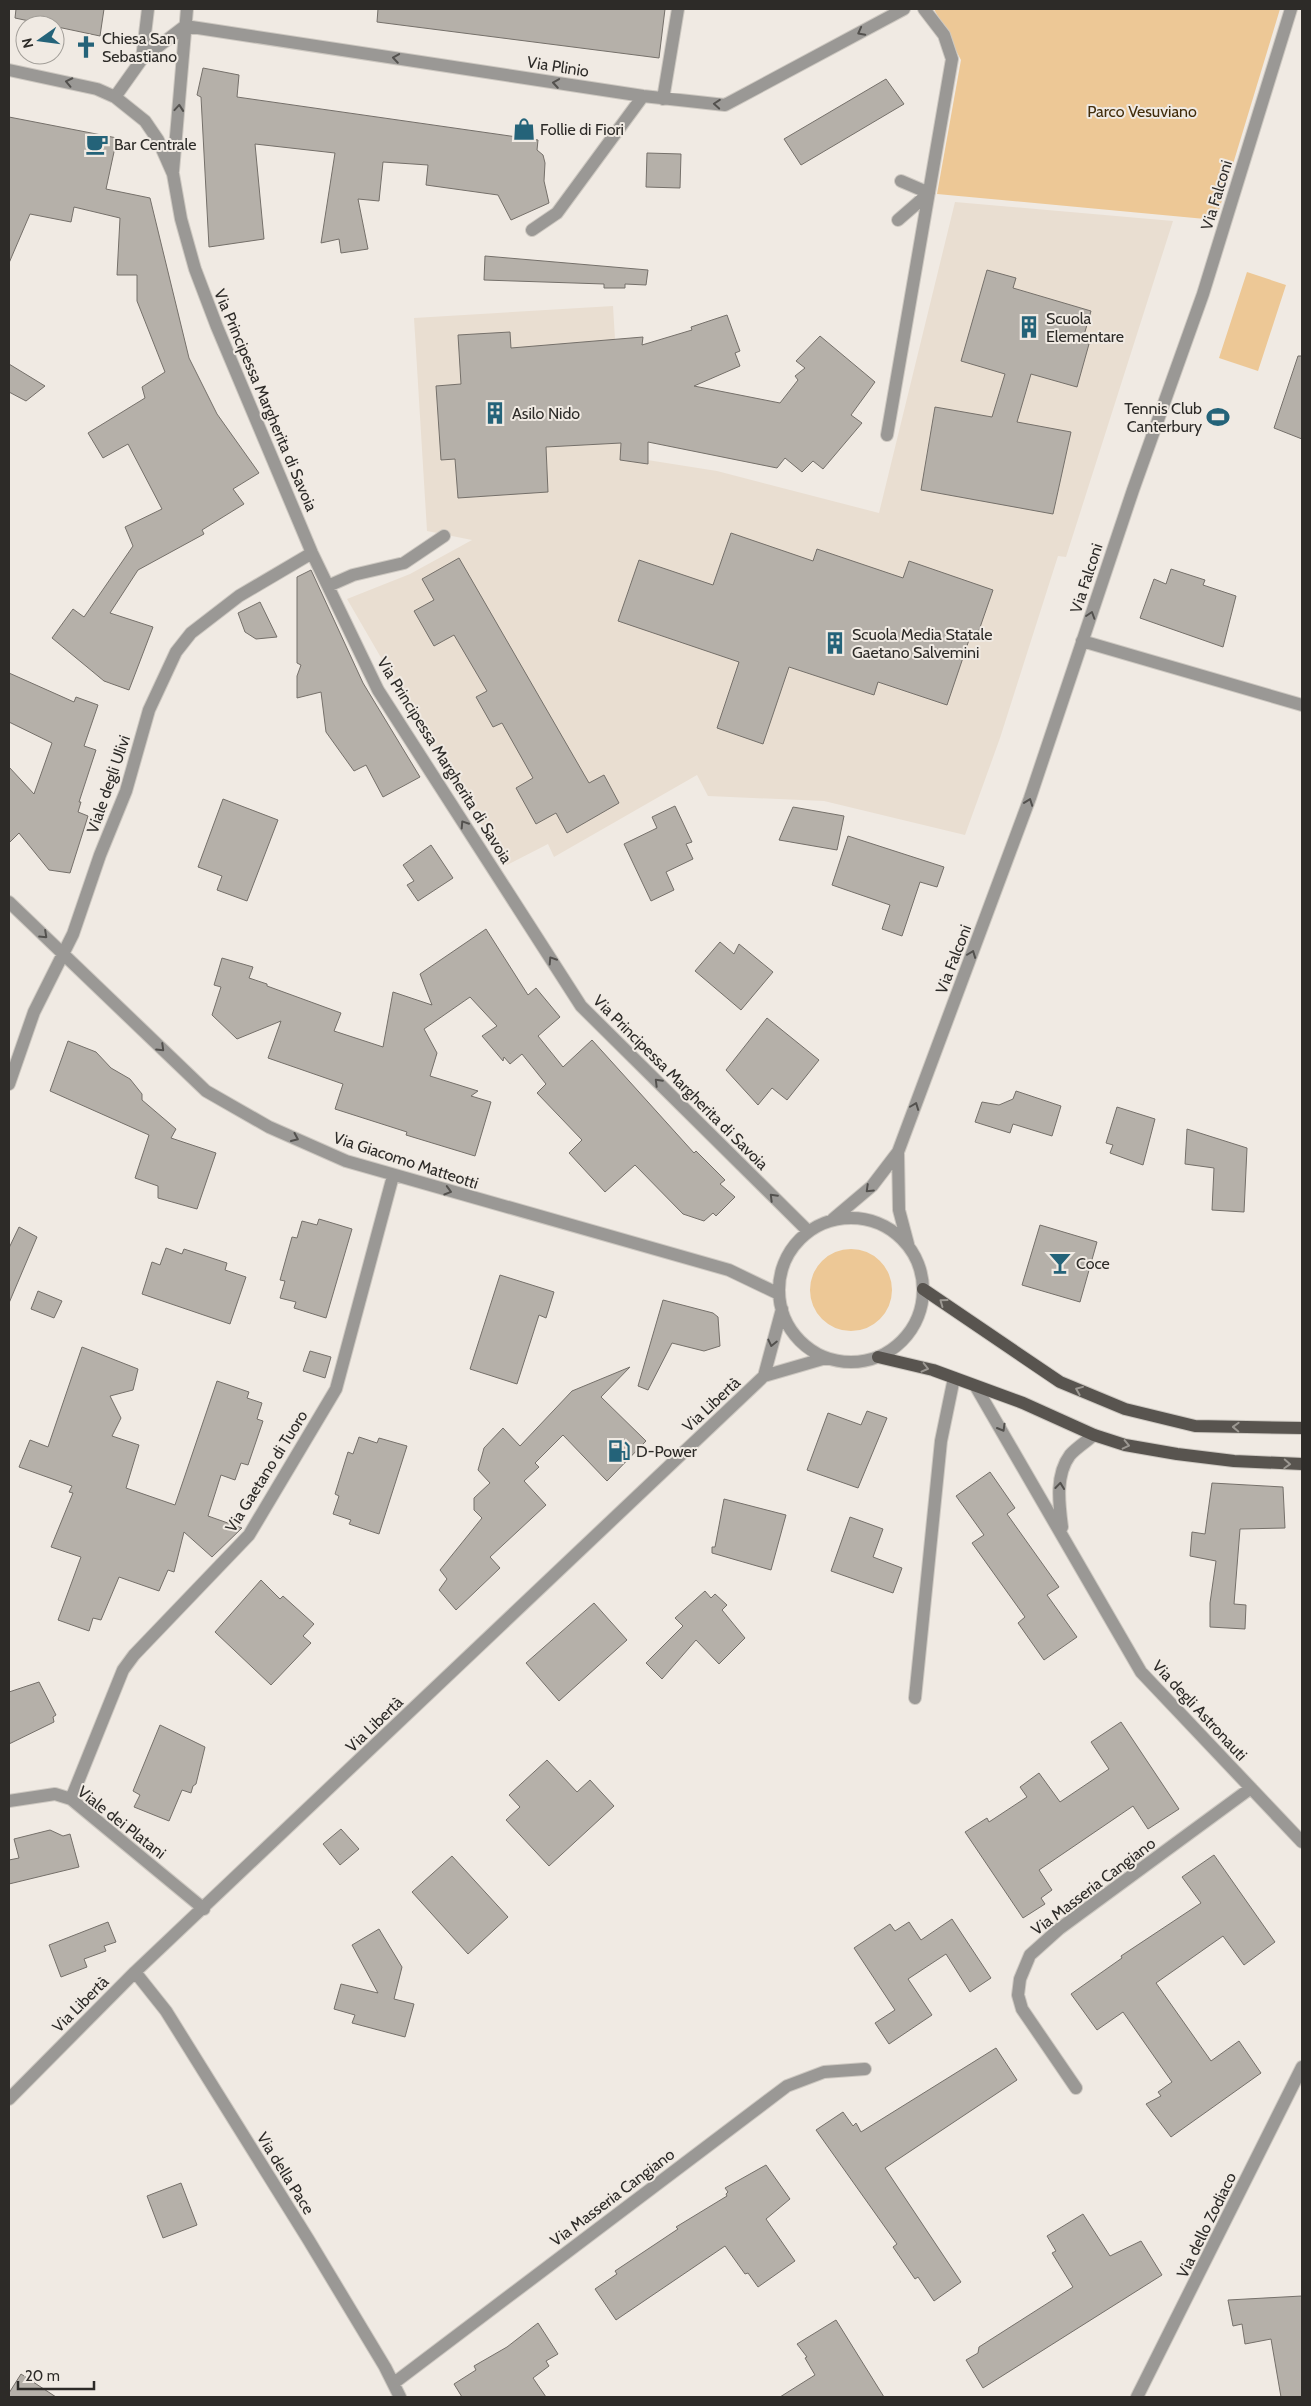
<svg xmlns="http://www.w3.org/2000/svg" width="1311" height="2406" font-family="Cabin,sans-serif">
<style>
.built{fill:#e9ded1}
.green{fill:#edc896}
.building{fill:#b5b0a9;stroke:#75706a}
.lines{fill:none;stroke-linecap:round;stroke-linejoin:round}
.minor-casing{stroke:#cdc8c1;stroke-width:14}
.major-casing{stroke:#cdc8c1;stroke-width:14}
.minor{stroke:#9a9895;stroke-width:12}
.major{stroke:#58544f;stroke-width:12}
.oneway{stroke:#53514e}
.oneway2{stroke:#9c9892}
.labels{text-anchor:middle;stroke-width:4;stroke-linejoin:round;paint-order:stroke}
.poi-label{font-size:16px;fill:#2d2b28;stroke:#f0eae3;text-anchor:start}
.street-label{font-size:16px;fill:#2d2b28;stroke:#f0eae3}
.park-label{font-size:16px;fill:#422d0b;stroke:#f0eae3}
</style>
<rect width="100%" height="100%" fill="#f0eae3"/>
<!-- built -->
<path class="built" d="M955,202L1173,221L1066,557L1058,556L1000,738L965,835L824,801L708,796L697,775L554,857L548,844L507,865L423,730L347,599L410,574L472,540L427,531L414,318L613,306L622,456L717,471L879,513Z"/>
<!-- green -->
<path class="green" d="M934,9H1280L1216,220L937,194L961,60Z
M1247,272L1286,285L1258,371L1219,358Z
M810 1290a41 41 0 1 1 82 0a41 41 0 1 1-82 0Z"/>
<!-- building -->
<path class="building" d="M16,9H104L100,36L15,18Z
M378,9H665L659,58L377,22Z
M203,68L239,75L237,97L538,140L537,150L543,155L545,163L544,181L549,203L511,220L498,195L426,185L428,165L383,162L379,201L358,199L368,249L341,253L339,239L321,243L335,153L255,144L264,239L209,247L201,97L197,95Z
M886,79L904,104L801,165L784,139Z
M9,117L117,138L106,189L150,198L189,358L217,414L259,473L233,489L244,504L202,530L204,534L138,570L110,613L153,627L129,690L104,681L52,638L73,609L84,617L133,546L125,527L162,509L128,444L103,458L88,433L145,398L142,387L165,372L137,301V275H117L120,218L74,207L71,222L30,214L9,263Z
M647,153L681,154L680,188L646,187Z
M485,256L648,270L646,285L625,284V288H604V284L484,280Z
M987,270L1016,278L1013,288L1091,311L1082,342L1089,344L1077,387L1031,374L1017,422L1071,432L1053,514L921,490L935,407L992,417L1005,374L961,361Z
M727,315L740,351L735,353L740,366L694,386L780,403L798,380L795,376L805,368L796,361L820,336L875,382L851,415L862,423L823,469L813,461L802,472L785,458L777,468L648,442V464L620,460L621,443L546,447L548,492L458,498L455,459L441,460L436,386L461,384L458,335L510,332L511,348L643,337L642,345L692,330L691,327Z
M1298,356H1302V439L1274,428Z
M9,364L45,386L26,401L9,392Z
M731,533L813,561L817,549L903,578L909,561L993,590L977,636L971,634L947,705L878,682L874,695L789,667L763,744L717,728L739,662L618,621L639,560L713,585Z
M459,558L589,783L604,775L619,803L567,833L556,813L536,824L516,788L533,778L502,723L493,727L476,697L487,691L454,635L434,646L414,611L434,600L422,579Z
M1171,569L1205,580L1203,585L1236,596L1223,647L1140,618L1154,579L1166,584Z
M311,570L363,683L420,777L383,797L366,765L354,771L326,732L321,692L297,698V676L301,665L297,663V577Z
M260,602L277,637L256,639L245,632L238,613Z
M9,673L74,702L76,697L98,705L84,746L96,750L79,802H81L78,812L88,816L70,873L49,870L19,833L9,843V767L34,794L52,743L9,722Z
M223,799L278,820L247,901L217,890L222,876L198,867Z
M675,806L692,842L686,844L693,859L666,872L674,890L651,901L624,844L657,828L652,817Z
M793,807L844,816L837,850L779,840Z
M848,836L944,867L937,887L920,882L902,936L882,929L890,905L832,885Z
M431,845L453,878L418,901L407,885L414,881L403,865Z
M486,929L528,995L536,988L560,1017L538,1036L563,1067L592,1040L694,1153L696,1151L725,1180L720,1184L735,1197L716,1216L713,1213L704,1221L683,1214L635,1165L605,1192L569,1153L582,1140L537,1093L546,1084L522,1054L510,1064L504,1057L503,1061L482,1036L497,1026L470,997L424,1029L437,1053L430,1076L478,1091L471,1096L491,1102L475,1156L406,1135L407,1132L335,1109L343,1084L268,1058L281,1021L237,1039L212,1015L221,987L214,985L222,958L253,967L249,978L267,984V986L341,1013L334,1031L383,1047L393,992L432,1005L420,974Z
M720,942L734,954L739,944L773,972L741,1010L695,971Z
M767,1018L819,1060L787,1100L772,1088L758,1105L726,1070Z
M68,1041L96,1052L111,1068L130,1079L142,1094V1100L176,1129L171,1138L216,1153L197,1209L158,1198V1186L135,1178L149,1135L50,1091Z
M1016,1091L1061,1106L1052,1136L1013,1124L1010,1133L975,1122L982,1102L999,1105L1013,1099Z
M1117,1107L1155,1119L1143,1165L1110,1153L1113,1145L1106,1143Z
M1187,1129L1247,1148L1244,1212L1212,1210L1214,1168L1185,1164Z
M319,1219L352,1229L326,1318L294,1308L296,1302L280,1298L285,1281L280,1280L292,1237L297,1238L302,1221L317,1225Z
M1040,1225L1097,1242L1080,1302L1022,1285Z
M19,1227L37,1237L9,1303V1248Z
M166,1248L182,1254L184,1249L227,1263L225,1270L246,1277L230,1324L142,1294L152,1262L160,1265Z
M500,1275L554,1292L546,1318L539,1315L517,1384L470,1369Z
M38,1291L62,1301L54,1318L31,1309Z
M663,1300L713,1313L718,1317L720,1346L704,1351L672,1343L648,1390L638,1386Z
M82,1347L138,1369L133,1390L110,1396L121,1418L112,1436L139,1445L126,1488L175,1505L217,1381L249,1392L247,1398L262,1403L257,1419L263,1421L248,1465L241,1463L235,1480L221,1475L208,1516L242,1528L212,1557L184,1532L174,1572L168,1570L159,1591L119,1577L101,1620L93,1618L89,1631L58,1620L81,1557L51,1547L73,1493L69,1492L72,1486L19,1467L30,1440L48,1447Z
M310,1351L331,1357L325,1378L303,1371Z
M630,1367L601,1397L646,1441L607,1481L563,1435L535,1463L539,1467L524,1481L546,1505L490,1557L500,1568L456,1610L439,1590L447,1579L440,1570L482,1518L474,1510V1498L490,1483L478,1470L484,1448L503,1428L520,1446L572,1391Z
M867,1411L887,1418L858,1488L807,1470L828,1413L861,1425Z
M359,1437L377,1443L379,1438L407,1446L379,1534L349,1524L351,1520L333,1514L339,1496L335,1494L348,1452L353,1454Z
M990,1472L1015,1508L1007,1514L1059,1587L1047,1595L1077,1637L1044,1660L1018,1623L1025,1617L972,1543L984,1535L956,1496Z
M1212,1483L1283,1487L1285,1528L1240,1529L1234,1604L1246,1605L1245,1629L1210,1627V1603L1216,1561L1190,1556L1192,1532L1205,1534Z
M724,1499L786,1515L771,1570L712,1553V1547H715Z
M850,1517L883,1529L873,1557L902,1568L893,1593L831,1571Z
M261,1580L280,1599L283,1596L314,1624L303,1636L311,1643L271,1685L215,1632Z
M705,1591L711,1598L715,1594L727,1605L722,1610L745,1638L719,1664L696,1640L662,1679L646,1663L683,1626L675,1618Z
M594,1603L627,1640L559,1701L526,1663Z
M39,1682L56,1715L53,1717L54,1722L9,1744V1692Z
M1121,1722L1179,1809L1148,1829L1133,1806L1039,1870L1052,1890L1041,1898L1045,1904L1023,1918L965,1832L987,1818L989,1822L1027,1797L1020,1787L1039,1773L1060,1802L1109,1769L1091,1742Z
M160,1725L205,1747L196,1784L193,1786L191,1793L182,1790L169,1821L134,1807L140,1795L133,1791Z
M547,1760L577,1792L590,1780L614,1806L549,1866L506,1820L520,1807L509,1795Z
M341,1829L359,1849L340,1865L323,1844Z
M50,1830L63,1836L70,1834L79,1867L9,1884V1860L19,1858L14,1839Z
M1214,1855L1275,1942L1244,1965L1223,1936L1156,1983L1211,2061L1239,2041L1261,2073L1171,2137L1146,2104L1161,2096L1158,2092L1172,2082L1123,2012L1097,2030L1071,1994L1122,1958L1121,1956L1201,1903L1182,1877Z
M452,1856L508,1917L468,1954L412,1892Z
M952,1919L991,1978L970,1992L946,1954L908,1979L932,2015L889,2044L875,2023L895,2010L854,1948L890,1924L895,1931L909,1922L921,1940Z
M108,1922L116,1942L104,1946L106,1951L84,1959L87,1967L61,1977L49,1945Z
M379,1929L402,1967L394,1999L414,2004L405,2037L352,2023L355,2015L334,2009L341,1984L378,1993L352,1945Z
M996,2048L1017,2080L885,2168L961,2282L934,2301L918,2277L915,2279L893,2247L897,2244L816,2130L843,2112L853,2126L856,2123L861,2132Z
M766,2165L790,2199L766,2219L795,2261L758,2287L748,2273L745,2274L725,2246L616,2320L595,2289L617,2274L615,2271L678,2229L676,2227L727,2196L726,2194L728,2192L725,2188Z
M181,2183L197,2225L163,2238L147,2196Z
M1083,2214L1110,2256L1141,2241L1162,2275L983,2388L966,2360L978,2353L979,2347L1073,2287L1052,2253L1056,2251L1047,2236Z
M1302,2296V2397H1281L1271,2339L1245,2344L1242,2324L1233,2326L1228,2300Z
M836,2320L884,2397H780L815,2375L805,2358L807,2357L797,2344Z
M538,2323L558,2354L546,2361L549,2366L533,2378L546,2397H462L454,2384L476,2370L474,2366L507,2347Z
M21,2374L56,2397H9V2393Z"/>
<g class="lines">
<defs>
<path id="minor" d="M185,26L643,96L725,105L904,9
M142,59L148,9
M9,70L97,89L115,97L145,121L158,140L173,174L181,219L195,269L217,327L312,553L378,690L581,1006L808,1231
M115,97L142,59L185,26
M663,99L678,9
M173,171L187,9
M898,220L929,193L901,181
M532,230L557,213L643,96
M887,435L952,59L944,35L924,9
M328,586L353,575L404,563L444,536
M1082,641L1302,705
M9,902L206,1091L269,1127L346,1161L729,1270L779,1294
M9,1084L34,1012L73,934L100,855L126,791L149,710L176,652L191,633L239,596L312,553
M898,1152L899,1210L908,1244
M779 1290a72 72 0 1 1 144 0a72 72 0 1 1-144 0Z
M833,1219L872,1186L898,1152L1030,798L1133,490L1203,294L1291,9
M764,1376L782,1309
M976,1387L1141,1672L1302,1842
M1062,1527C1059,1504 1055,1475 1070,1455C1076,1448 1087,1441 1094,1435
M915,1698L941,1441L954,1378
M71,1799L123,1670L134,1655L249,1535L336,1389L393,1176
M9,1801L55,1794L71,1799L204,1909
M135,1972L166,2011L308,2239L385,2367L400,2397
M1076,2088L1022,2009L1018,1995L1020,1979L1030,1955L1059,1929L1251,1788
M9,2099L135,1972L764,1376L826,1358
M394,2383L787,2086L824,2072L865,2069
M1137,2397L1302,2067"/>
<path id="major" d="M923,1289L1060,1382L1125,1409L1195,1426L1302,1428
M878,1357L933,1370L1023,1403L1094,1435L1125,1445L1177,1454L1234,1461L1302,1464"/>
</defs>
<!-- minor casing -->
<use href="#minor" class="minor-casing"/>
<!-- major casing -->
<use href="#major" class="major-casing"/>
<!-- minor -->
<use href="#minor" class="minor"/>
<!-- major -->
<use href="#major" class="major"/>
</g>
<!-- one-way arrows -->
<defs><path id="oneway-chevron" d="M-2-3.5L2.5 0L-2 3.5" fill="none" stroke-width="1.6" stroke-linecap="round" stroke-linejoin="round" transform="scale(1.25)"/></defs>
<g class="oneway">
<use href="#oneway-chevron" transform="translate(861 32) rotate(152)"/>
<use href="#oneway-chevron" transform="translate(396 58) rotate(-171)"/>
<use href="#oneway-chevron" transform="translate(69 82) rotate(-168)"/>
<use href="#oneway-chevron" transform="translate(556 83) rotate(-171)"/>
<use href="#oneway-chevron" transform="translate(717 104) rotate(-176)"/>
<use href="#oneway-chevron" transform="translate(179 108) rotate(-85)"/>
<use href="#oneway-chevron" transform="translate(1091 615) rotate(-72)"/>
<use href="#oneway-chevron" transform="translate(1029 802) rotate(-70)"/>
<use href="#oneway-chevron" transform="translate(464 824) rotate(-123)"/>
<use href="#oneway-chevron" transform="translate(44 935) rotate(43)"/>
<use href="#oneway-chevron" transform="translate(972 954) rotate(-69)"/>
<use href="#oneway-chevron" transform="translate(552 960) rotate(-123)"/>
<use href="#oneway-chevron" transform="translate(161 1048) rotate(44)"/>
<use href="#oneway-chevron" transform="translate(658 1082) rotate(-135)"/>
<use href="#oneway-chevron" transform="translate(915 1106) rotate(-69)"/>
<use href="#oneway-chevron" transform="translate(295 1138) rotate(24)"/>
<use href="#oneway-chevron" transform="translate(869 1189) rotate(136)"/>
<use href="#oneway-chevron" transform="translate(448 1191) rotate(16)"/>
<use href="#oneway-chevron" transform="translate(773 1197) rotate(-135)"/>
<use href="#oneway-chevron" transform="translate(772 1343) rotate(103)"/>
<use href="#oneway-chevron" transform="translate(1002 1428) rotate(60)"/>
<use href="#oneway-chevron" transform="translate(1060 1486) rotate(-84)"/>
</g>
<g class="oneway2">
<use href="#oneway-chevron" transform="translate(943 1302) rotate(-144)"/>
<use href="#oneway-chevron" transform="translate(925 1368) rotate(14)"/>
<use href="#oneway-chevron" transform="translate(1079 1390) rotate(-158)"/>
<use href="#oneway-chevron" transform="translate(1236 1427) rotate(-178)"/>
<use href="#oneway-chevron" transform="translate(1126 1445) rotate(13)"/>
<use href="#oneway-chevron" transform="translate(1287 1464) rotate(3)"/>
</g>
<!-- icons -->
<defs>
<symbol id="church-bare" viewBox="-9 -9 18 18"><path d="M-1.2-6h2.4v3.5h3.3v2.4h-3.3V6h-2.4V-.1h-3.3v-2.4h3.3Z" fill="#246379" stroke="#f0eae3" stroke-width="2.5" paint-order="stroke"/></symbol>
<symbol id="shop-bare" viewBox="-9 -9 18 18"><path d="M-5-2.5h2.3a2.7 3.5 0 0 1 5.4 0H5L5.5 6h-11ZM-1.5-2.5h3a1.5 2.3 0 0 0-3 0Z" fill="#246379" stroke="#f0eae3" stroke-width="2.5" paint-order="stroke"/></symbol>
<symbol id="cafe-bare" viewBox="-9 -9 18 18"><path d="M-5.5-4.5H6V0H3Q3 3.5 0 3.5H-2.5Q-5.5 3.5-5.5 0ZM3-3.2v2h1.7v-2ZM-6 4.5H4V6H-6Z" fill="#246379" stroke="#f0eae3" stroke-width="2.5" paint-order="stroke"/></symbol>
<symbol id="building-bare" viewBox="-9 -9 18 18"><path d="M-4-6H4V6H1V3H-1V6H-4ZM-2.5-4.3h1.7v1.8h-1.7ZM.8-4.3h1.7v1.8H.8ZM-2.5-1h1.7V.8h-1.7ZM.8-1h1.7V.8H.8Z" fill="#246379" stroke="#f0eae3" stroke-width="2.5" paint-order="stroke"/></symbol>
<symbol id="stadium-bare" viewBox="-9 -9 18 18"><path d="M0-5a6.5 5 0 1 0 0 10a6.5 5 0 1 0 0-10ZM-3.5-1.8h7v3.6h-7Z" fill="#246379" stroke="#f0eae3" stroke-width="2.5" paint-order="stroke"/></symbol>
<symbol id="bar-bare" viewBox="-9 -9 18 18"><path d="M-6-5H6L.8 .8V4.5H3.5V6h-7V4.5H-.8V.8Z" fill="#246379" stroke="#f0eae3" stroke-width="2.5" paint-order="stroke"/></symbol>
<symbol id="fuel-bare" viewBox="-9 -9 18 18"><path d="M-5.5-6h7V0h2V4h1.3V-2.5L3-4.5l.8-.8L6-3V5H2.5V1h-1V6h-7ZM-4.2-4.7v3.2H.2V-4.7Z" fill="#246379" stroke="#f0eae3" stroke-width="2.5" paint-order="stroke"/></symbol>
</defs>
<g fill-rule="evenodd">
<use href="#church-bare" x="70" y="31" width="32" height="32"/>
<use href="#shop-bare" x="508" y="113" width="32" height="32"/>
<use href="#cafe-bare" x="81" y="128" width="32" height="32"/>
<use href="#building-bare" x="1013" y="311" width="32" height="32"/>
<use href="#building-bare" x="479" y="397" width="32" height="32"/>
<use href="#stadium-bare" x="1202" y="401" width="32" height="32"/>
<use href="#building-bare" x="819" y="627" width="32" height="32"/>
<use href="#bar-bare" x="1044" y="1247" width="32" height="32"/>
<use href="#fuel-bare" x="603" y="1435" width="32" height="32"/>
</g>
<g class="labels">
<!-- poi labels -->
<g class="poi-label">
<text x="102" y="44">Chiesa San<tspan x="102" dy="18">Sebastiano</tspan></text>
<text x="540" y="135">Follie di Fiori</text>
<text x="114" y="150">Bar Centrale</text>
<text x="1046" y="324">Scuola<tspan x="1046" dy="18">Elementare</tspan></text>
<text x="1202" y="414" text-anchor="end">Tennis Club<tspan x="1202" dy="18">Canterbury</tspan></text>
<text x="512" y="419">Asilo Nido</text>
<text x="852" y="640">Scuola Media Statale<tspan x="852" dy="18">Gaetano Salvemini</tspan></text>
<text x="1076" y="1269">Coce</text>
<text x="636" y="1457">D-Power</text>
</g>
<!-- street labels -->
<g class="street-label">
<text transform="translate(558 66) rotate(9)" y="6">Via Plinio</text>
<text transform="translate(1216 195) rotate(-73)" y="6">Via Falconi</text>
<text transform="translate(266 400) rotate(67)" y="6">Via Principessa Margherita di Savoia</text>
<text transform="translate(1086 578) rotate(-72)" y="6">Via Falconi</text>
<text transform="translate(445 760) rotate(58)" y="6">Via Principessa Margherita di Savoia</text>
<text transform="translate(108 784) rotate(-71)" y="6">Viale degli Ulivi</text>
<text transform="translate(953 959) rotate(-69)" y="6">Via Falconi</text>
<text transform="translate(681 1082) rotate(45)" y="6">Via Principessa Margherita di Savoia</text>
<text transform="translate(406 1160) rotate(18)" y="6">Via Giacomo Matteotti</text>
<text transform="translate(711 1404) rotate(-43)" y="6">Via Libertà</text>
<text transform="translate(266 1471) rotate(-58)" y="6">Via Gaetano di Tuoro</text>
<text transform="translate(1200 1710) rotate(47)" y="6">Via degli Astronauti</text>
<text transform="translate(374 1724) rotate(-44)" y="6">Via Libertà</text>
<text transform="translate(122 1822) rotate(38)" y="6">Viale dei Platani</text>
<text transform="translate(1093 1886) rotate(-37)" y="6">Via Masseria Cangiano</text>
<text transform="translate(80 2004) rotate(-45)" y="6">Via Libertà</text>
<text transform="translate(286 2173) rotate(58)" y="6">Via della Pace</text>
<text transform="translate(612 2197) rotate(-37)" y="6">Via Masseria Cangiano</text>
<text transform="translate(1206 2225) rotate(-64)" y="6">Via dello Zodiaco</text>
</g>
<!-- park labels -->
<g class="park-label">
<text x="1142" y="117">Parco Vesuviano</text>
</g>
</g>
<!-- border -->
<rect width="1311" height="2406" fill="none" stroke="#2d2b28" stroke-width="20"/>
<!-- north arrow -->
<g transform="translate(40 40) rotate(256)"><circle r="24" fill="#f0eae3" stroke="#a29e98"/>
<path d="M0-4L9 19L0 12L-9 19Z" fill="#246379"/>
<text y="-8" font-size="14" font-weight="bold" text-anchor="middle" fill="#2d2b28">N</text>
</g>
<!-- scale -->
<path d="M18 2381v8h76v-8" fill="none" stroke="#2d2b28" stroke-width="2.5"/>
<text x="25" y="2381" font-size="15" fill="#2d2b28" stroke="#f0eae3" stroke-width="4" paint-order="stroke">20 m</text>
</svg>
